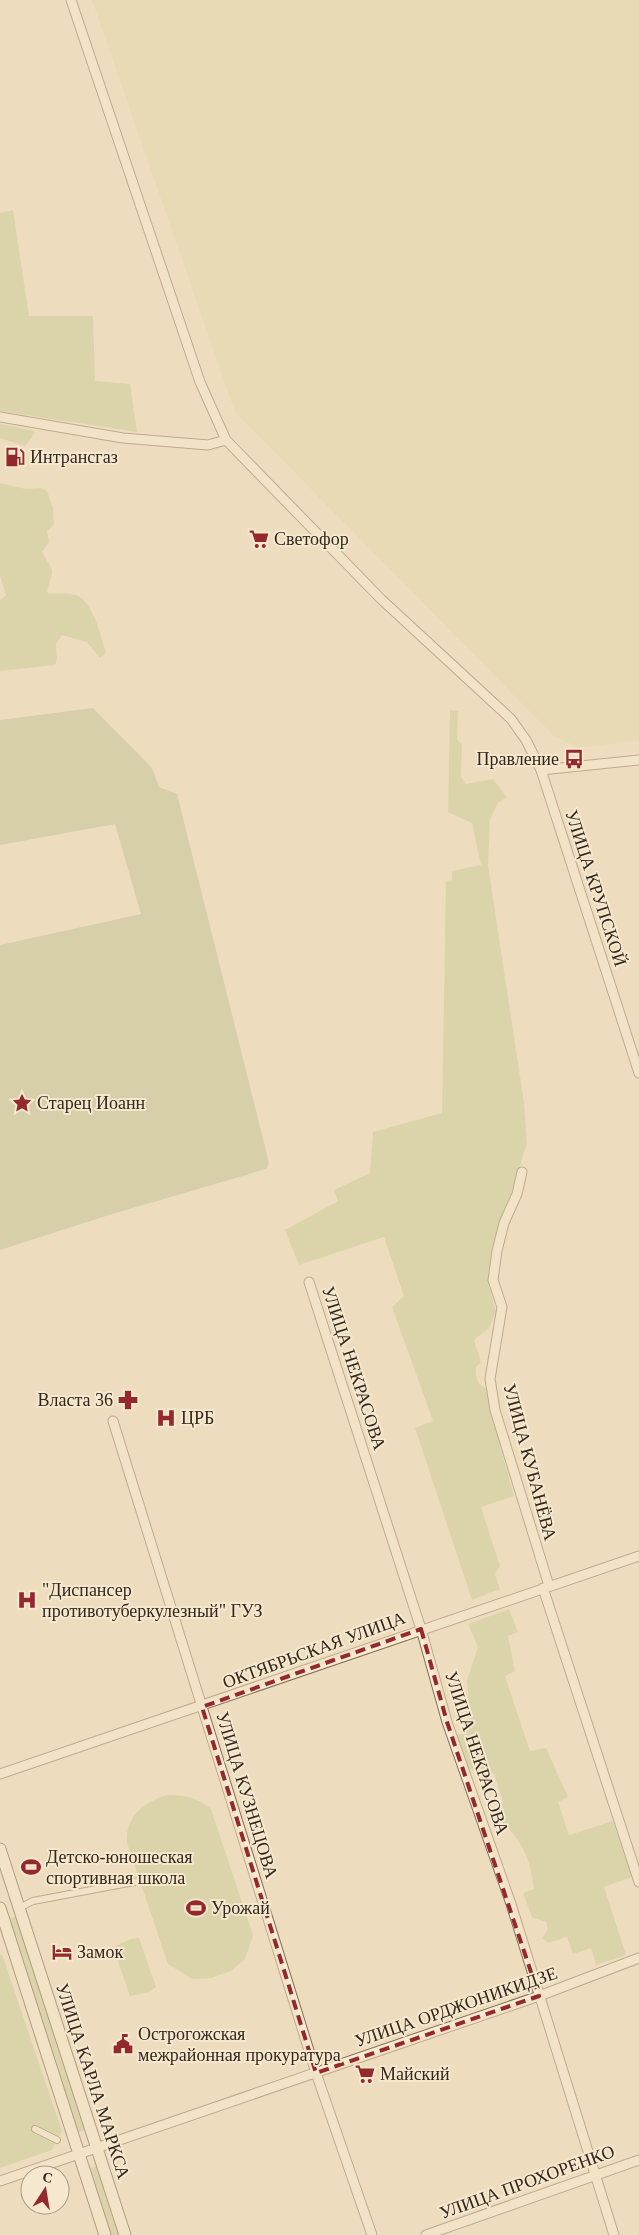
<svg xmlns="http://www.w3.org/2000/svg" width="639" height="2235" font-family="'Times New Roman',serif">
<style>
.farmland{fill:#e2d7ac}
.green{fill:#c6ca93}
.cemetery{fill:#bbbf92}
.lines{fill:none;stroke-linecap:round;stroke-linejoin:round}
.pedestrian-casing{stroke:#856e57;stroke-width:8}
.minor-casing{stroke:#856e57;stroke-width:11}
.secondary-casing{stroke:#674f3b;stroke-width:13}
.pedestrian{stroke:#f8ebd1;stroke-width:6}
.minor{stroke:#f8ebd1;stroke-width:9}
.secondary{stroke:#f8ebd1;stroke-width:11}
.marked{fill:none;stroke:#93282d;stroke-width:4;stroke-dasharray:10 6;stroke-linejoin:round}
.labels{text-anchor:middle;stroke-width:4;stroke-linejoin:round;paint-order:stroke}
.poi-label{font-size:18px;fill:#34271c;stroke:#f5e8ce;text-anchor:start}
.street-label{font-size:18px;fill:#34271c;stroke:#f5e8ce}
</style>
<rect width="100%" height="100%" fill="#edddbe"/>
<!-- farmland -->
<path class="farmland" d="M92,0H639V740L580,748L554,736L235,412Z"/>
<!-- green -->
<path class="green" d="M13,210L29,316H93L95,381L130,384L137,432L0,411V213Z
M0,424L34,431L35,433L25,446L0,438Z
M0,483L26,489L41,488L47,491L53,508L54,524L47,531L49,542L42,552C55,575 54,566 47,591L49,594C58,594 72,592 80,597C95,608 101,637 106,653L100,658L87,642L62,635L56,644L57,659L55,665L0,671V600L6,595L0,576Z
M450,710L458,711L457,739L462,745L461,777L466,784L493,779L507,797L498,803L490,819L488,865L524,1103L527,1143L493,1250L488,1282L496,1312L489,1328L474,1340L481,1362L476,1367C475,1378 477,1385 488,1389L490,1410L514,1496L481,1507L500,1566L495,1574L500,1589L472,1600L415,1428L433,1421L392,1307L404,1296L384,1237L299,1265L285,1230L338,1201L334,1190L370,1173L373,1132L442,1113L446,881L452,880V871L481,865L472,823L448,812Z
M509,1609L518,1632L508,1636L515,1671L505,1676L530,1751L546,1748L568,1797L558,1802L569,1835L613,1821L632,1877L604,1887L626,1955L596,1965L591,1948L573,1954L567,1937L548,1943L542,1938L548,1929L546,1922L532,1917L523,1893L534,1889C530,1856 521,1839 497,1817L503,1801L494,1774L480,1773L468,1768L456,1735L466,1733L464,1724L470,1721L467,1680L478,1647L468,1624Z
M167,1795C185,1795 196,1797 211,1809L253,1935L245,1959L231,1971L211,1978L192,1979L168,1964L127,1843C125,1817 144,1802 167,1795Z
M16,1916L86,2130L77,2133L8,1919Z
M139,1938L156,1987L149,1992L130,1996L113,1947L131,1939Z
M2,1954L62,2131L52,2150L0,2168V1955Z
M96,2166L118,2235H110L88,2169Z"/>
<!-- cemetery -->
<path class="cemetery" d="M93,708L152,768L159,787L177,794L269,1163L266,1169L109,1215L0,1250V945L141,914L115,824L0,845V720Z"/>
<g class="lines">
<defs>
<path id="pedestrian" d="M19,1908L33,1901L139,1881
M35,2129L57,2140"/>
<path id="minor" d="M71,0L200,382L226,440L381,599L511,719L526,740L541,770L639,1073
M0,417L123,438L208,445L226,440
M541,770L639,760
M522,1172L517,1194L504,1223L497,1251L493,1280L502,1307L490,1379L495,1410L549,1586
M309,1282L421,1629L447,1722L511,1904L614,2235
M113,1421L316,2073L372,2235
M543,1588L639,1882
M0,1774C214,1703 426,1627 639,1556
M0,2181L539,1996L639,1958
M426,2235L639,2160"/>
<path id="secondary" d="M0,1849L125,2235
M0,1908L105,2235"/>
</defs>
<!-- pedestrian casing -->
<use href="#pedestrian" class="pedestrian-casing"/>
<!-- minor casing -->
<use href="#minor" class="minor-casing"/>
<!-- secondary casing -->
<use href="#secondary" class="secondary-casing"/>
<!-- pedestrian -->
<use href="#pedestrian" class="pedestrian"/>
<!-- minor -->
<use href="#minor" class="minor"/>
<!-- secondary -->
<use href="#secondary" class="secondary"/>
</g>
<!-- marked area -->
<path d="M0 0H639V2235H0ZM421,1629L447,1722L539,1996L316,2073L202,1707Z" fill="#edddbe" fill-opacity=".55" fill-rule="evenodd"/>
<path class="marked" d="M421,1629L447,1722L539,1996L316,2073L202,1707Z"/>
<!-- icons -->
<defs>
<symbol id="fuel-bare" viewBox="-9 -9 18 18"><path d="M-5.5-6h7V0h2V4h1.3V-2.5L3-4.5l.8-.8L6-3V5H2.5V1h-1V6h-7ZM-4.2-4.7v3.2H.2V-4.7Z" fill="#93282d" stroke="#f5e8ce" stroke-width="2.5" paint-order="stroke"/></symbol>
<symbol id="supermarket-bare" viewBox="-9 -9 18 18"><path d="M-6-5.5h2.5l.6 2H6L4.5 2H-2.5L-4.4-4H-6ZM-1.5 3.2a1.3 1.3 0 1 0 .1 0ZM3 3.2a1.3 1.3 0 1 0 .1 0Z" fill="#93282d" stroke="#f5e8ce" stroke-width="2.5" paint-order="stroke"/></symbol>
<symbol id="bus-bare" viewBox="-9 -9 18 18"><path d="M-5-6H5V4H4V6H2V4H-2V6H-4V4H-5ZM-3.5-4V0h7V-4ZM-3.5 1.2v1.5H-2V1.2ZM2 1.2v1.5H3.5V1.2Z" fill="#93282d" stroke="#f5e8ce" stroke-width="2.5" paint-order="stroke"/></symbol>
<symbol id="sight-bare" viewBox="-9 -9 18 18"><path d="M0-6L1.8-2.2L6-1.7L2.9 1.2L3.7 5.4L0 3.3L-3.7 5.4L-2.9 1.2L-6-1.7L-1.8-2.2Z" fill="#93282d" stroke="#f5e8ce" stroke-width="2.5" paint-order="stroke"/></symbol>
<symbol id="pharmacy-bare" viewBox="-9 -9 18 18"><path d="M-2-6h4v4h4v4h-4v4h-4v-4h-4v-4h4Z" fill="#93282d" stroke="#f5e8ce" stroke-width="2.5" paint-order="stroke"/></symbol>
<symbol id="hospital-bare" viewBox="-9 -9 18 18"><path d="M-5-5h3v3.5h4V-5h3V5h-3V1.5h-4V5h-3Z" fill="#93282d" stroke="#f5e8ce" stroke-width="2.5" paint-order="stroke"/></symbol>
<symbol id="stadium-bare" viewBox="-9 -9 18 18"><path d="M0-5a6.5 5 0 1 0 0 10a6.5 5 0 1 0 0-10ZM-3.5-1.8h7v3.6h-7Z" fill="#93282d" stroke="#f5e8ce" stroke-width="2.5" paint-order="stroke"/></symbol>
<symbol id="hotel-bare" viewBox="-9 -9 18 18"><path d="M-6-4.5h1.5V1H6V5H4.5V3h-9V5H-6ZM-4 0a1.8 1.8 0 1 1 3.6 0ZM.5 0V-2.5h3Q6-2.5 6 0Z" fill="#93282d" stroke="#f5e8ce" stroke-width="2.5" paint-order="stroke"/></symbol>
<symbol id="civic-bare" viewBox="-9 -9 18 18"><path d="M-.6-6.5H3V-4.5H.6V-3L4-1V1h2V6H-6V1h2V-1L-.6-3ZM-1.2 2.5V6h2.4V2.5Z" fill="#93282d" stroke="#f5e8ce" stroke-width="2.5" paint-order="stroke"/></symbol>
</defs>
<g fill-rule="evenodd">
<use href="#fuel-bare" x="1" y="443" width="28" height="28"/>
<use href="#supermarket-bare" x="245" y="525" width="28" height="28"/>
<use href="#bus-bare" x="560" y="745" width="28" height="28"/>
<use href="#sight-bare" x="8" y="1089" width="28" height="28"/>
<use href="#pharmacy-bare" x="114" y="1386" width="28" height="28"/>
<use href="#hospital-bare" x="152" y="1404" width="28" height="28"/>
<use href="#hospital-bare" x="13" y="1586" width="28" height="28"/>
<use href="#stadium-bare" x="17" y="1853" width="28" height="28"/>
<use href="#stadium-bare" x="182" y="1894" width="28" height="28"/>
<use href="#hotel-bare" x="48" y="1938" width="28" height="28"/>
<use href="#civic-bare" x="109" y="2030" width="28" height="28"/>
<use href="#supermarket-bare" x="351" y="2060" width="28" height="28"/>
</g>
<g class="labels">
<!-- poi labels -->
<g class="poi-label">
<text x="30" y="463">Интрансгаз</text>
<text x="274" y="545">Светофор</text>
<text x="559" y="765" text-anchor="end">Правление</text>
<text x="37" y="1109">Старец Иоанн</text>
<text x="113" y="1406" text-anchor="end">Власта 36</text>
<text x="181" y="1424">ЦРБ</text>
<text x="42" y="1596">"Диспансер<tspan x="42" dy="21">противотуберкулезный" ГУЗ</tspan></text>
<text x="46" y="1863">Детско-юношеская<tspan x="46" dy="21">спортивная школа</tspan></text>
<text x="211" y="1914">Урожай</text>
<text x="77" y="1958">Замок</text>
<text x="138" y="2040">Острогожская<tspan x="138" dy="21">межрайонная прокуратура</tspan></text>
<text x="380" y="2080">Майский</text>
</g>
<!-- street labels -->
<g class="street-label">
<text transform="translate(596 888) rotate(72)" y="6">УЛИЦА КРУПСКОЙ</text>
<text transform="translate(354 1368) rotate(72)" y="6">УЛИЦА НЕКРАСОВА</text>
<text transform="translate(530 1462) rotate(75)" y="6">УЛИЦА КУБАНЁВА</text>
<text transform="translate(314 1650) rotate(-20)" y="6">ОКТЯБРЬСКАЯ УЛИЦА</text>
<text transform="translate(477 1753) rotate(72)" y="6">УЛИЦА НЕКРАСОВА</text>
<text transform="translate(247 1795) rotate(73)" y="6">УЛИЦА КУЗНЕЦОВА</text>
<text transform="translate(456 2007) rotate(-19)" y="6">УЛИЦА ОРДЖОНИКИДЗЕ</text>
<text transform="translate(93 2081) rotate(72)" y="6">УЛИЦА КАРЛА МАРКСА</text>
<text transform="translate(527 2182) rotate(-20)" y="6">УЛИЦА ПРОХОРЕНКО</text>
</g>
</g>
<!-- north arrow -->
<g transform="translate(45 2190) rotate(12)"><circle r="24" fill="#f5e8ce" stroke="#a89b87"/>
<path d="M0-4L9 19L0 12L-9 19Z" fill="#93282d"/>
<text y="-8" font-size="14" font-weight="bold" text-anchor="middle" fill="#34271c">С</text>
</g>
</svg>
